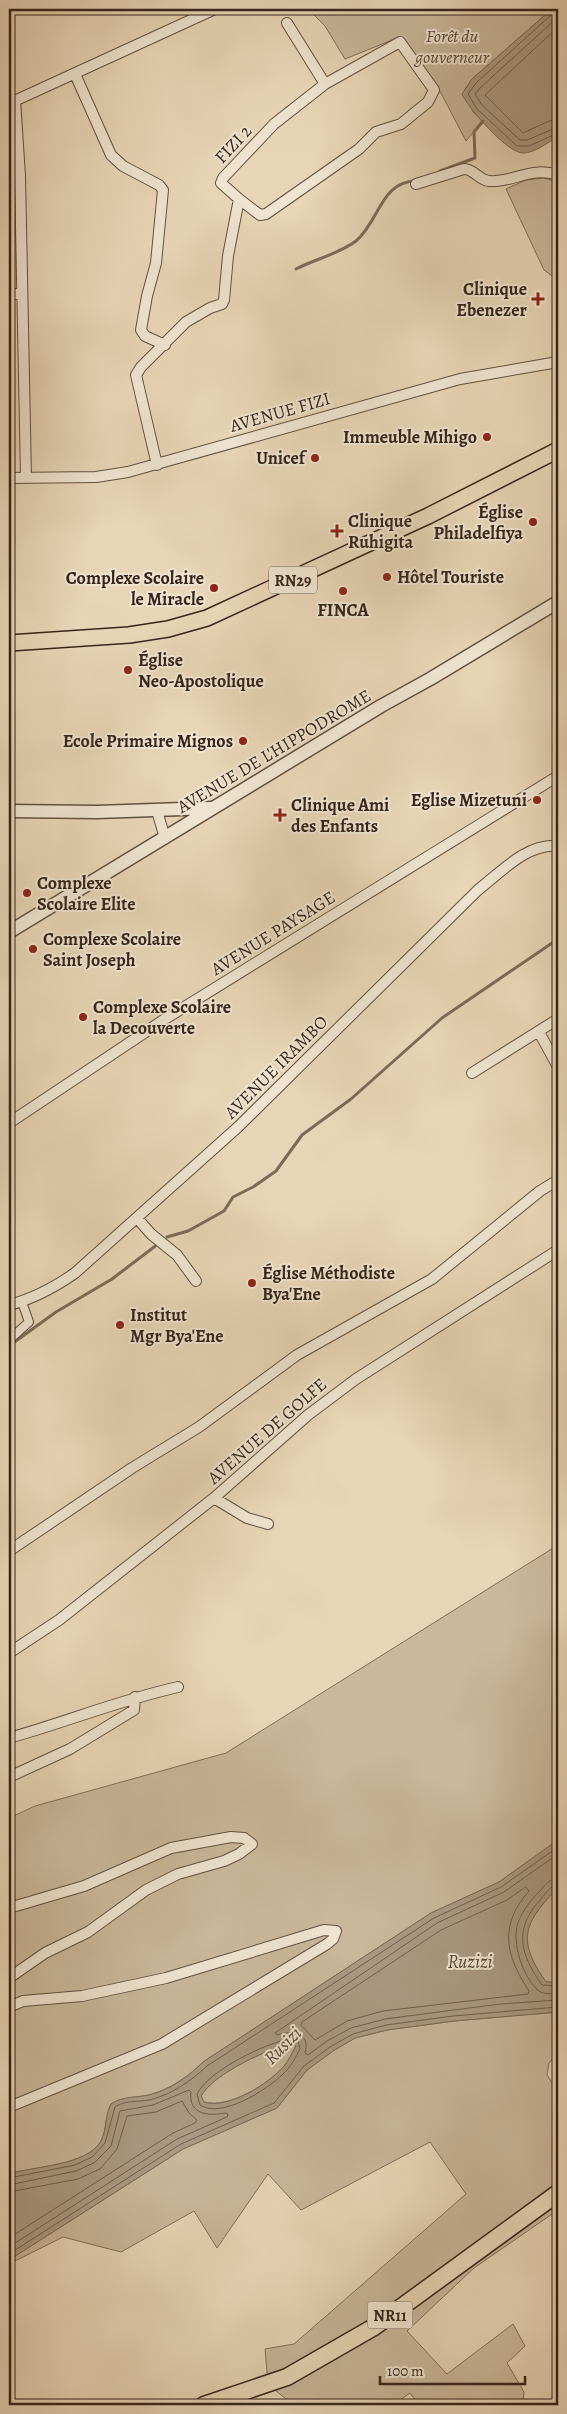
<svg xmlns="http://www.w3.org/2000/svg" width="567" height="2414" font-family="Alegreya,serif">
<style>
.green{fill:#cab79c;stroke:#806e5b}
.water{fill:#ab9982;stroke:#7c6a58;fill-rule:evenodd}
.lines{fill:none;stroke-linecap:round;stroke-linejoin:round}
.shore{stroke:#705e4e;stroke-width:1}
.stream{stroke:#7c6a58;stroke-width:3}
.pedestrian-casing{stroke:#625041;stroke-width:10}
.minor-casing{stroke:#625041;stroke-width:12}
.tertiary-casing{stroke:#625041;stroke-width:15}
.primary-casing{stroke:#36241a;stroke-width:18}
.trunk-casing{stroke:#36241a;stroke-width:19}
.pedestrian{stroke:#f0e4d0;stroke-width:8}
.minor{stroke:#f0e4d0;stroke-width:10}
.tertiary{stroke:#f0e4d0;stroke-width:12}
.primary{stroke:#e8d5b7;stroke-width:15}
.trunk{stroke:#e8d5b7;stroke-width:16}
.poi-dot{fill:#8f2418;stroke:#f0e4d0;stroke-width:2}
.labels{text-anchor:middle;stroke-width:4;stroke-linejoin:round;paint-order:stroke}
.shield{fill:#f0e4d0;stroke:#6e5e51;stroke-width:1}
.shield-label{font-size:16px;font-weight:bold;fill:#36241a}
.park-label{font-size:18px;font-style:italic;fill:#5b493a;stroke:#f0e4d0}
.street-label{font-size:18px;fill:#36241a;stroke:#f0e4d0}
.poi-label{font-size:18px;font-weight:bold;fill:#36241a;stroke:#f0e4d0;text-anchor:start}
.water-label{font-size:19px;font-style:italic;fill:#594739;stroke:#f0e4d0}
</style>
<rect width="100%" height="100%" fill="#e8d5b7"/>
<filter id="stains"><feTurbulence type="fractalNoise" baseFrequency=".004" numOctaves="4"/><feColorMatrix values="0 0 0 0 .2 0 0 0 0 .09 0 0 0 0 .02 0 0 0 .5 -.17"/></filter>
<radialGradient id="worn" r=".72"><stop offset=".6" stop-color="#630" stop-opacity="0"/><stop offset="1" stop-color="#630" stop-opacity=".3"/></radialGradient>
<!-- green -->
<path class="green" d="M308,9H552L472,79L465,89L473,112L483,121L466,141L441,93L397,38L345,59L325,26Z
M544,178L558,182V285L555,278L544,270L506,189L526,180Z
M558,1545V1840L499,1882L431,1913L203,2062C188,2077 170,2089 149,2095C135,2098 123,2096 111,2104C105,2115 107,2129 101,2141C87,2166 34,2166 9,2174V1818L35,1806L226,1753Z
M558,1887V1982H546C515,1938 525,1923 558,1887Z
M558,2012V2053L549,2063L547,2075L558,2092V2210L474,2268L407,2331L447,2374L513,2324L525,2346L507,2363L524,2392L523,2405H419L410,2393L393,2405H293L268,2384L265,2349L294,2344L466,2194L430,2142L301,2210L268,2174L217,2248L194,2211L121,2252L63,2237L9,2264V2260L183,2149L277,2108L307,2070L333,2051L355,2038L387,2030L454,2021Z
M293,2043L296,2046C292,2053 289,2060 284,2066C269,2084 228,2109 204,2102L201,2096C213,2074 269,2048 293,2043Z"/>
<!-- water -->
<path class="water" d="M552,9H558V137C548,142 535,153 523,153C507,153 468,108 462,94L472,79Z
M558,1840V1887C525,1923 515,1938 546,1982H558V2012L454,2021L387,2030L355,2038L333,2051L307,2070L277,2108L183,2149L9,2260V2174C34,2166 87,2166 101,2141C107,2129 105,2115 111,2104C123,2096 135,2098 149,2095C170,2090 188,2077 203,2062L431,1913L499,1882ZM293,2043L296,2046C292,2053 289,2060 284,2066C269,2084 227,2110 204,2102L201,2096C213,2074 269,2048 293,2043Z"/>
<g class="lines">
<!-- shore -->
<path class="shore" d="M554,9L552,14L476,83L468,94L477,109L517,146H529L558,133
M558,17L481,87L475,94L482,105L520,140H527L558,127
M558,27L485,95L523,133L549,121L558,119
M558,1854L504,1892L437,1923L275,2033L277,2035C292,2030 311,2032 305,2053L308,2055L327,2041L351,2028L385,2019L500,2004L558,2000
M558,1878C549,1879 545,1885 540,1891C531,1900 522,1911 518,1923C511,1942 523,1978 539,1991C544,1995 552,1993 558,1993
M558,1884C551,1885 546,1893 541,1899C513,1929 520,1954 542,1985L558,1986
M526,1887L529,1891C499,1925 505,1955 529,1991L528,1994L383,2011L347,2021L315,2040L301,2025L302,2022L441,1930L507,1900Z
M292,2038L298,2040L300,2049C295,2058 291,2067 283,2074C267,2090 221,2119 200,2105L197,2094C209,2070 266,2043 292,2038Z
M9,2178L75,2165L92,2157L105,2143L115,2107C125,2100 138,2102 149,2100C171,2095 191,2081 207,2066L434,1918L501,1887L558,1847
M9,2185L76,2171L94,2163L111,2146L120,2111L153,2105L189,2090L191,2092C188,2115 209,2116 225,2113L228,2114L227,2117L177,2139L9,2247
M9,2192L78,2179L100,2169L117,2149L127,2116L156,2112L182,2101L189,2113L197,2120L195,2123L173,2133L9,2238
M9,2254L181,2144L274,2103L304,2066L330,2047L353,2034L386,2025L453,2016L558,2007"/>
<!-- stream -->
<path class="stream" d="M440,171L475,158L474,132L483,121
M296,269C315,259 339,254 356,241C379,222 381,181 416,181
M167,1237L188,1231L224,1211L233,1197L253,1187L276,1171L302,1135L351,1099L442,1018L558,939
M9,1346L56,1312L112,1279L158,1244"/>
<defs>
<path id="pedestrian" d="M9,1340L29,1322L22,1302"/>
<path id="minor" d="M75,74L111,155L123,166L159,185L163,190L156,263L147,296L141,330L145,336L165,345
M15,100L20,176L26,478
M10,103L215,9
M416,184L464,169C474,169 479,180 489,181C513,183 530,166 558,175
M239,199L260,215L266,214L359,149L376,132L401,124L428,102L434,90L400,42L325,84
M9,294H22
M157,465L136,375L141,367L186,322L210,308L222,304L224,300L228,256L239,199L221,183L223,178L274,124L325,84L287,23
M9,478L96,477L128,472L460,379L558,362
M157,811L165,838
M539,1032L558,1067
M472,1073L558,1019
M9,1123L165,1019L558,776
M137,1218L151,1234L177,1255L196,1281
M9,1305C33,1299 55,1287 75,1273L238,1127L478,890C501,872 527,843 558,846
M214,1498L247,1518L268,1524
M9,1551L132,1468L199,1427L297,1355L432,1279L540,1191L558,1180
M9,1653L59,1620L214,1498L308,1415L356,1379L558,1250
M9,1738C66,1722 120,1700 178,1687
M9,1777L70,1749L134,1710L135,1697
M9,1908L84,1886L171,1848L231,1837L244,1838L252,1844L239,1854L224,1861L178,1874L146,1890L88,1932L45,1953L9,1978
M9,2007L23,2001L82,1996L166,1978L324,1930L336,1931L333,1939L327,1944L162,2044L9,2107"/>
<path id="tertiary" d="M9,811L97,812L211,808
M9,932L381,706L430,679L558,602"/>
<path id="primary" d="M9,643L129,635L168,629L207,618L428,516L558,450"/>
<path id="trunk" d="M204,2405L287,2377L374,2327L558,2193"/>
</defs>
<!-- pedestrian casing -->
<use href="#pedestrian" class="pedestrian-casing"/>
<!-- minor casing -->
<use href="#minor" class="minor-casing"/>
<!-- tertiary casing -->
<use href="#tertiary" class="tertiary-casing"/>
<!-- primary casing -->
<use href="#primary" class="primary-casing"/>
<!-- trunk casing -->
<use href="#trunk" class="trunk-casing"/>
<!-- pedestrian -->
<use href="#pedestrian" class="pedestrian"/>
<!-- minor -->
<use href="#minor" class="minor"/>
<!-- tertiary -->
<use href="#tertiary" class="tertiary"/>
<!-- primary -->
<use href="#primary" class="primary"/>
<!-- trunk -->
<use href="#trunk" class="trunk"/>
</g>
<!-- markers -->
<g class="poi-dot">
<path d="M535.5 291.5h5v5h5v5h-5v5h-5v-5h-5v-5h5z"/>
<circle cx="487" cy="437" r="5"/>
<circle cx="315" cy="458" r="5"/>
<circle cx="533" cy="522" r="5"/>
<path d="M334.5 523.5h5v5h5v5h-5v5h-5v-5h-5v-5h5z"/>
<circle cx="387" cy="577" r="5"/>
<circle cx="214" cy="588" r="5"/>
<circle cx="343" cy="591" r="5"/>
<circle cx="128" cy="670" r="5"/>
<circle cx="243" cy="741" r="5"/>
<circle cx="537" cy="800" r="5"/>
<path d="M277.5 807.5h5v5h5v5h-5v5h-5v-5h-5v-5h5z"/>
<circle cx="27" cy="893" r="5"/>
<circle cx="33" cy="949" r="5"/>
<circle cx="83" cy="1017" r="5"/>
<circle cx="252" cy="1283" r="5"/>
<circle cx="120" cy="1325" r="5"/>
</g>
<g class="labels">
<!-- shield labels -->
<g class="shield">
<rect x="269" y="566.5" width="48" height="27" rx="4"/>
<rect x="367.5" y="2301.5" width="45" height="27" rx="4"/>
</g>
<g class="shield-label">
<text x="293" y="586">RN29</text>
<text x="390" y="2321">NR11</text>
</g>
<!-- park labels -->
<g class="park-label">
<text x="452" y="42">Forêt du<tspan x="452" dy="21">gouverneur</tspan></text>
</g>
<!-- street labels -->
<g class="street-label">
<text transform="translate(233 144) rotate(-47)" y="6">FIZI 2</text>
<text transform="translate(280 412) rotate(-16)" y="6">AVENUE FIZI</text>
<text transform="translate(274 751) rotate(-31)" y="6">AVENUE DE L'HIPPODROME</text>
<text transform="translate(273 933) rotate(-32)" y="6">AVENUE PAYSAGE</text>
<text transform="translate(276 1067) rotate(-45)" y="6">AVENUE IRAMBO</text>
<text transform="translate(267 1431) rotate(-41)" y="6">AVENUE DE GOLFE</text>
</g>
<!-- poi labels -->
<g class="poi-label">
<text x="527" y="295" text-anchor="end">Clinique<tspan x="527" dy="21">Ebenezer</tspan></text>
<text x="477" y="443" text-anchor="end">Immeuble Mihigo</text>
<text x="305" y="464" text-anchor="end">Unicef</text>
<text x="523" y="518" text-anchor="end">Église<tspan x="523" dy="21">Philadelfiya</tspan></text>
<text x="348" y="527">Clinique<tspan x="348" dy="21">Ruhigita</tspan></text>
<text x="397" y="583">Hôtel Touriste</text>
<text x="204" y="584" text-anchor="end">Complexe Scolaire<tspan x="204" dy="21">le Miracle</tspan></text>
<text x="343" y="616" text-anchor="middle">FINCA</text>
<text x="138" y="666">Église<tspan x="138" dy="21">Neo-Apostolique</tspan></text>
<text x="233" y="747" text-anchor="end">Ecole Primaire Mignos</text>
<text x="527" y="806" text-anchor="end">Eglise Mizetuni</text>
<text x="291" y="811">Clinique Ami<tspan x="291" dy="21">des Enfants</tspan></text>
<text x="37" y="889">Complexe<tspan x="37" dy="21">Scolaire Elite</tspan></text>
<text x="43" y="945">Complexe Scolaire<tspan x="43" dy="21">Saint Joseph</tspan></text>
<text x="93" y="1013">Complexe Scolaire<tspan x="93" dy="21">la Decouverte</tspan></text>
<text x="262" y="1279">Église Méthodiste<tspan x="262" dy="21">Bya'Ene</tspan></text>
<text x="130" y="1321">Institut<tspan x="130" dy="21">Mgr Bya'Ene</tspan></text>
</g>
<!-- water labels -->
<g class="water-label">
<text x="470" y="1968">Ruzizi</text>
<text transform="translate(282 2045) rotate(-45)" y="7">Rusizi</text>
</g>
</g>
<!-- margin -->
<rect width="567" height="2414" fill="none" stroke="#e8d5b7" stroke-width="30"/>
<rect x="10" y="10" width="547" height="2394" fill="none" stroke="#36241a" stroke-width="2.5"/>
<rect x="15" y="15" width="537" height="2384" fill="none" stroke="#36241a"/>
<!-- scale -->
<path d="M380 2376v8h145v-8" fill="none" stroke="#36241a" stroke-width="2.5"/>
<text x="387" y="2376" font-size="15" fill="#36241a" stroke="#f0e4d0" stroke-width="4" paint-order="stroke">100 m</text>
<rect width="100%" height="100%" filter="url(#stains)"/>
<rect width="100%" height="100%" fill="url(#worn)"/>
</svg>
